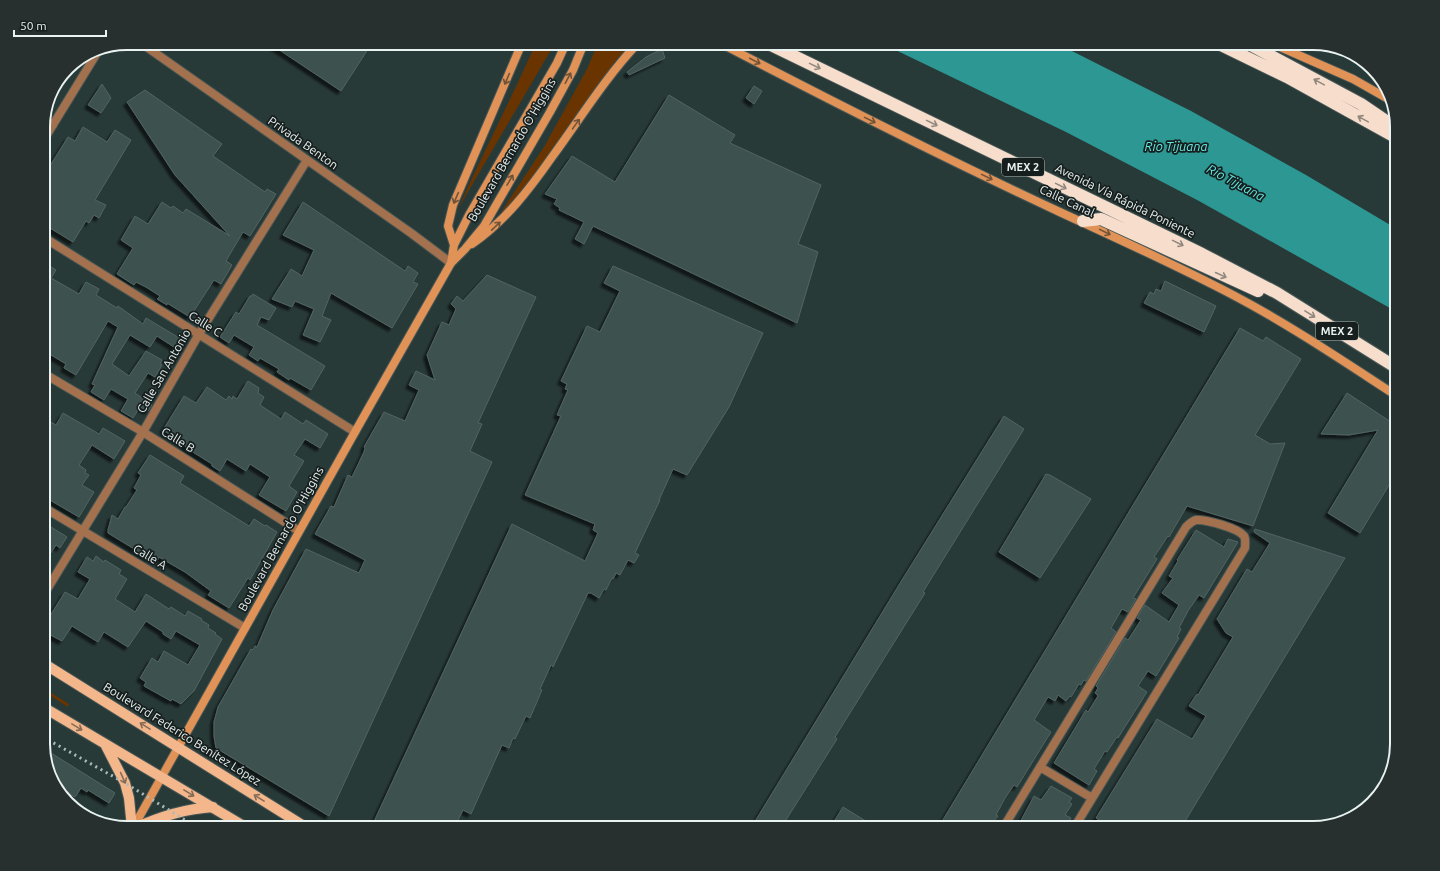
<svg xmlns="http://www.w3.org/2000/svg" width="1440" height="871" font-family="Ubuntu,sans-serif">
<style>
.green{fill:#6a3400}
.water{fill:#2c9793}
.building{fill:#3e5150;stroke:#516463;filter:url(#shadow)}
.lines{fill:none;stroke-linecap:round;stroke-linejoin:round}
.street-casing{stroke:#475756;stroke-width:10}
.secondary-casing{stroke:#475756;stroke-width:10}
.primary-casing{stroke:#475756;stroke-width:12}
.highway-casing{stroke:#475756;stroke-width:14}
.street{stroke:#a3714e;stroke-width:8}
.secondary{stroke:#e09257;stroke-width:8}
.primary{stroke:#f4b78c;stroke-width:10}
.highway{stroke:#f6ddcc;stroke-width:12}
.rail{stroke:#adbab9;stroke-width:3;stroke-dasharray:2 4;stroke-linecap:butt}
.oneway{stroke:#715338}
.oneway2{stroke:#92887e}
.oneway3{stroke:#866b55}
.labels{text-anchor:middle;stroke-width:3.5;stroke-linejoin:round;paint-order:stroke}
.shield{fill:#171f1e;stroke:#a9b3b2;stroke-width:1}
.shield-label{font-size:11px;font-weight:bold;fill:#e7f2f1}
.street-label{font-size:12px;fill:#e7f2f1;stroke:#171f1e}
.water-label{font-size:13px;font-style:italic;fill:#60e8e2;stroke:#171f1e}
.rim{fill:none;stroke:#e7f2f1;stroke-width:2}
</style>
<defs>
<filter id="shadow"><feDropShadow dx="-3.5" dy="3.5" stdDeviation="1" flood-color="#0009"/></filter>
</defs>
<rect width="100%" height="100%" fill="#283a38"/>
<!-- green -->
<path class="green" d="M536,43H555L458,209C483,153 511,99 536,43Z
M598,43H632L616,60L545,161L524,188L496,221L503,209L544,147L587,69Z
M43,688L69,704L68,707L43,691Z"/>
<!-- water -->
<path class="water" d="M881,43H1056L1191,111L1306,175L1397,229V312L1199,201L1066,132Z"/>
<!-- building -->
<path class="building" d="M269,43H372L341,91Z
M662,49L665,58L629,75L627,72L646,57Z
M102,84L111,98L101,113L88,105Z
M754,86L762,91L754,104L746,98Z
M145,90L222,144L213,156L265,192L267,189L276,194L250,236L243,232L226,261L232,265L221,284L214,280L190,317L167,303V305L157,299L160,296L146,287L136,282L134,285L117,274L133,248L121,240L135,216L148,224L162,202L171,208L173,206L183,213L186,209L230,236L175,175L127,102Z
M669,95L735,135L730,143L821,185L798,244L818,252L797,323L593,226L584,244L575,239L584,222L559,210L560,208L554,204L557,199L545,194L572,156L615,182Z
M83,127L107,142L115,130L131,140L95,200L106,205L99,218L94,215L89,223L86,221L73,242L50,228L47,233L43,232V177L68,137L75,141Z
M303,202L405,271L408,266L418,273L413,282L418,284L392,328L331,293L322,316L331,320L320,342L303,335L314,309L295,301L292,307L272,299L291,269L302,276L314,250L283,235Z
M43,262L56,270L51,278L79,294L86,282L99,289L96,295L117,308L118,306L143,324L146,318L186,342L180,351L157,336L150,347L130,335L112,364L129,376L146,351L162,360L160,364L162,365L155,377L148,373L135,393L152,405L148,411L140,407L133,418L121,411L128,399L111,389L104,400L91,392L95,385L92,384L118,327L108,321L76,375L64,368L66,364L43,350Z
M613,266L763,333L729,407L687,475L673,469L659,500H660L635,553L639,555L634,563L628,560L620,575L616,573L613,579L612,578L606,590L604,589L599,598L591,593H588L553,667L551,665L540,689L542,690L530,718L526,716L515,739L513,738L509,748L502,745L471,814L463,810L454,828H371L512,524L585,561L598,533L593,530L595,524L525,495L561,416L557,415L568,390L565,389L567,384L561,381L587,326L600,332L620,291L604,283Z
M487,275L536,297L478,423L482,424L470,451L492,462L329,816L216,748L214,736V722L218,707L251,649L253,650L255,646L257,647L273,610L306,549L359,573L365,560L315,534L331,506L334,507L348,475L352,477L364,452L365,448L364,447L384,412L405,421L419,390L409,385L416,371L435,380L427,355L442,322L449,325L456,309L451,304L457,296L463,301Z
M1165,281L1216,306L1204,332L1144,303L1150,292L1154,294L1156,289L1161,291Z
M253,294L276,308L269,320L261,317L257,325L325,366L311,390L290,378L289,380L277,372L279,369L260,358L258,361L249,355L254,347L234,335L229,343L220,337L236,312L239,314L250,296H252Z
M1240,328L1263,341L1266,337L1301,359L1255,435L1270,444L1285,443L1253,526L1187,506L1169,537L1168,536L1154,557L1157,559L1133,598L1136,599L1128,612L1122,609L1111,628L1116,632L1086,681L1084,680L1081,685L1079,684L1071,697L1070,696L1066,701L1058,695L1055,701L1048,697L1034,720L1051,732L1017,787L1014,785L1005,798L996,815L998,816L988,828H938Z
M248,381L259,388L258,393L264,397L260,405L281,419L285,412L303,424L306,420L328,434L320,448L305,439L294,455L304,461L289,486L297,492L286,511L259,495L270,477L250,464L246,471L227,459L220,471L212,466V464L185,447L186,445L163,430L184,396L196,403L207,387L226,400L229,396L232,399L233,396L237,399Z
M1347,393L1397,426V472L1360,533L1328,513L1378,430L1349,435L1321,434Z
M63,413L99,434L103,428L125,441L114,459L92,445L79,465L86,470L85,473L89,475L82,485L94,492L79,517L43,496V418L56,425Z
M1004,416L1024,429L923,592L925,593L835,737L837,739L781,828H751L902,580Z
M150,455L184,476L180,483L249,526L254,519L265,526L266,525L277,532L250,580L248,578L229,608L208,595L211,591L185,572L159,557L157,561L150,556L149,558L108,533V530L112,515L118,519L125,507H126L137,490L134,488L141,475L138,473Z
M1046,474L1050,475L1091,499L1040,578L999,552Z
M43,522L67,537L60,548L56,545L43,565Z
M1255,529L1345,558L1181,828H1096L1099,820L1096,818L1157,719L1192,739L1206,716L1189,706L1197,694L1198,695L1233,637L1226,633L1217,619L1247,569L1252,572L1270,543L1254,532Z
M1196,530L1224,547L1228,539L1238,542L1204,598L1199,595L1188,611L1179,628L1181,629L1177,637L1179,638L1156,676L1148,671L1138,686L1147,692L1118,738L1117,737L1107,752L1105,751L1094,769L1097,771L1089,785L1054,763L1086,710L1088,712L1098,696L1095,693L1098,688L1096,686L1125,638L1128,640L1141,620L1137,618L1145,605L1169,622L1179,605L1162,593L1173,578L1169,576L1178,561L1177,560Z
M96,556L104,562L105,560L121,570L119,574L127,579L115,599L135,612L146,594L169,609L171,607L185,616L188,611L202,619L201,620L209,625L208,628L216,633L215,634L222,639L194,691L181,704L172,699L171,701L144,686L146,682L140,678L152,658L158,662L164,651L188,665L200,645L176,631L171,639L163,634V632L146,621L128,647L104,632L98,642L72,626L62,641L43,631V627L65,592L78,599L90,579L78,572L87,557L93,561Z
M43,748L115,793L109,803L88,790L87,792L81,788L75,797L68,793L66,796L61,793L54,786Z
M1051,786L1072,798L1069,802L1072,804L1065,815L1071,818L1065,828H1017L1034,796L1041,800Z
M843,807L877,828H830Z"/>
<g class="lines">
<defs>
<path id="street" d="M141,43L411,233L451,263
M44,119L53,125
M43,141L100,48
M43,237L355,432
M43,373L143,432L299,531
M43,507L245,628
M43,596L143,432L199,334L307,160
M1040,767L1092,798
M1003,828L1186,527C1189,524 1192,521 1196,520C1205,519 1238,528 1244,536C1246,539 1245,544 1245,548L1074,828"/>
<path id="secondary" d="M720,43C833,102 948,160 1064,214C1121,240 1178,266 1233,295C1290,325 1343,361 1397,396
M1271,43L1353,79L1390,100
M472,244C505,221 529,190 552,157C580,119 605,78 638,43
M454,245L448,226L453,205L522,43
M451,263L454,245L469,215L557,63L566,43
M133,828L355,432L451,263L465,249L484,226L550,112L573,70L584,43"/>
<path id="primary" d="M43,663L307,828
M43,707L247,828
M105,744L125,783L129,798L132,828
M135,828C161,816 184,809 213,807"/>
<path id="highway" d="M767,43L1202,254L1277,293L1397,368
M1217,43L1287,77L1397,138
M1247,43L1361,104L1386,121L1397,134
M1083,221L1101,219L1258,291"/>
</defs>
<!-- street casing -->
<use href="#street" class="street-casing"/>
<!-- secondary casing -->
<use href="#secondary" class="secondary-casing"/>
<!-- primary casing -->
<use href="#primary" class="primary-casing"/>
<!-- highway casing -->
<use href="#highway" class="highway-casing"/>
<!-- street -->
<use href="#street" class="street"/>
<!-- secondary -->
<use href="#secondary" class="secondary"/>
<!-- primary -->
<use href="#primary" class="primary"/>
<!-- highway -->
<use href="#highway" class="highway"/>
<!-- rail -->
<path class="rail" d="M43,737L125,783L198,828"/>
</g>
<!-- one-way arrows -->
<defs><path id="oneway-shaft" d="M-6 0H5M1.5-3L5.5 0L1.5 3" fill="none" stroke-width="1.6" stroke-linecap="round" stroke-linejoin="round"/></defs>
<g class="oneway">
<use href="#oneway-shaft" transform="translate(755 61) rotate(28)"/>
<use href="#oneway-shaft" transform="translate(568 78) rotate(-62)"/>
<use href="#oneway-shaft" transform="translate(507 79) rotate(113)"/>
<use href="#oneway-shaft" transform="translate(870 120) rotate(26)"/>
<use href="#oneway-shaft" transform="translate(576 124) rotate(-55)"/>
<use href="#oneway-shaft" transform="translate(987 177) rotate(26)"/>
<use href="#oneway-shaft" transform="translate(510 180) rotate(-60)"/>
<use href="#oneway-shaft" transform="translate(456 198) rotate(113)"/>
<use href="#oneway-shaft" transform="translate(496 226) rotate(-44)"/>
<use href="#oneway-shaft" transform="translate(1105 232) rotate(26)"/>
</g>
<g class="oneway2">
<use href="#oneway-shaft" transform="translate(815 66) rotate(26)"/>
<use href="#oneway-shaft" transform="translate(1319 82) rotate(-151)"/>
<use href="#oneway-shaft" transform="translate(1363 119) rotate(-151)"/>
<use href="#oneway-shaft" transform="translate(932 123) rotate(26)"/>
<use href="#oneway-shaft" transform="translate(1061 186) rotate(26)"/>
<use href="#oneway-shaft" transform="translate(1178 243) rotate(26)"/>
<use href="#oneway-shaft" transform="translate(1221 275) rotate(25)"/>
<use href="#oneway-shaft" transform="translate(1310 314) rotate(32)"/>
</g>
<g class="oneway3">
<use href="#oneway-shaft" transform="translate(145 726) rotate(-148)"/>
<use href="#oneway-shaft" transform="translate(77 727) rotate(31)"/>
<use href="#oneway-shaft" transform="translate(123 778) rotate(66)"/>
<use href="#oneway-shaft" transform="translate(189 793) rotate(31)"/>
<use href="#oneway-shaft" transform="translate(259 798) rotate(-148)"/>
</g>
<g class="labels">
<!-- shield labels -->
<g class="shield">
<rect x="1002" y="158" width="42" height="18" rx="3"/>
<rect x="1316" y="322" width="42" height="18" rx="3"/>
</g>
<g class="shield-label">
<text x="1023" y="171">MEX 2</text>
<text x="1337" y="335">MEX 2</text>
</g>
<!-- street labels -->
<g class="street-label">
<text transform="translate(303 143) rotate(35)" y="4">Privada Benton</text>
<text transform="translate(512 150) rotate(-60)" y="4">Boulevard Bernardo O'Higgins</text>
<text transform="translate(1067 201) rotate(25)" y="4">Calle Canal</text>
<text transform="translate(1125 201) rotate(26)" y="4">Avenida Vía Rápida Poniente</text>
<text transform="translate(205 324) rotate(32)" y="4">Calle C</text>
<text transform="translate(164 371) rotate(-60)" y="4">Calle San Antonio</text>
<text transform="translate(178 440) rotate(32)" y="4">Calle B</text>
<text transform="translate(281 539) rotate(-61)" y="4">Boulevard Bernardo O'Higgins</text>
<text transform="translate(150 557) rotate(31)" y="4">Calle A</text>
<text transform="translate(182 734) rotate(32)" y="4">Boulevard Federico Benítez López</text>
</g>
<!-- water labels -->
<g class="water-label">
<text x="1176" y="151">Rio Tijuana</text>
<text transform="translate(1236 182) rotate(28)" y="5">Río Tijuana</text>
</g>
</g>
<!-- crop -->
<path d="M0 0H1440V871H0ZM127 50H1313A77 77 0 0 1 1390 127V744A77 77 0 0 1 1313 821H127A77 77 0 0 1 50 744V127A77 77 0 0 1 127 50Z" fill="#28302f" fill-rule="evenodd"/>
<path class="rim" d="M127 50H1313A77 77 0 0 1 1390 127V744A77 77 0 0 1 1313 821H127A77 77 0 0 1 50 744V127A77 77 0 0 1 127 50Z"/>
<!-- scale -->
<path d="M14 30v6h92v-6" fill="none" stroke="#e7f2f1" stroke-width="2"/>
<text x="20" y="30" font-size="12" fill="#e7f2f1" stroke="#171f1e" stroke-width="3" paint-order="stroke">50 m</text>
</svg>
